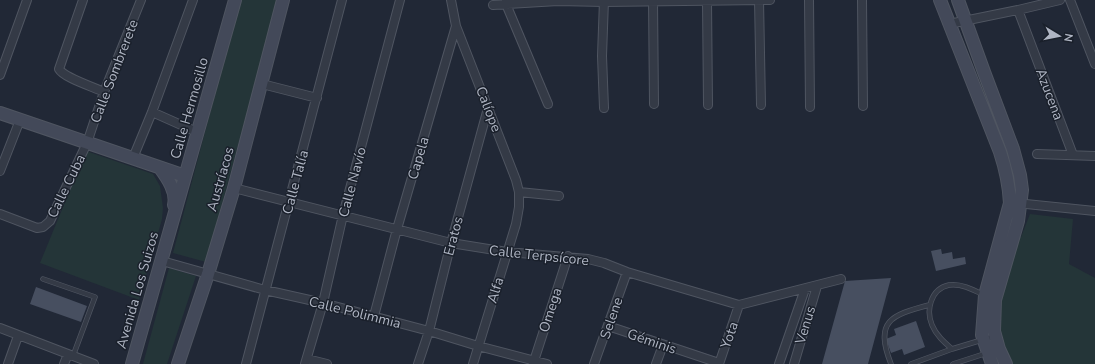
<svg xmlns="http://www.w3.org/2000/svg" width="1095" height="364" font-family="'Nunito Sans',sans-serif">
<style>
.green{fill:#243538}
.building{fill:#474f60}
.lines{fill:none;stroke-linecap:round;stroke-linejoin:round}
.lane-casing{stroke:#4f5561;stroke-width:5.5}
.street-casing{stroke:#4f5561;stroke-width:10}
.secondary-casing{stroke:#4f5561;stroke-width:14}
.lane{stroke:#343a46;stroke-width:4}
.street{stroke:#343a46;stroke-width:8}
.secondary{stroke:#434959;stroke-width:12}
.labels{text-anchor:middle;stroke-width:3;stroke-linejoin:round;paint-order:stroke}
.street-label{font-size:14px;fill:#afb5c3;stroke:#1a202b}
</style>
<rect width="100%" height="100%" fill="#212836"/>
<!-- green -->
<path class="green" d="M240,0H278L206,262L173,253Z
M86,151L153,174L160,186L163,208L162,219L139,300L40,263Z
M1030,214L1073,219L1069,264L1095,278V364H1001L991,320L1013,234L1021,237Z
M169,268L196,276L167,364H143Z"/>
<!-- building -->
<path class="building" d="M941,249L942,254L952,252L953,259L965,257L966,264L936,271L931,251Z
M891,278L868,364H822L845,281Z
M36,287L87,306L81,322L30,304Z
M916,321L925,347L904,355L902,349L891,353L886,339L896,335L894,329Z"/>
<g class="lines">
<defs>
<path id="lane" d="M43,279L95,297L73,356
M984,295C974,290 961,283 949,285C930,289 926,311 932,325C936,335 944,342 952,349L995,336
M891,364C874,321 891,315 929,305
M911,364L952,349
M953,364L987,353"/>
<path id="street" d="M83,0L59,69C64,78 94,87 104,92
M759,0L761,105
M809,0L810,107
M862,0L863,106
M1070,0L1095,64
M506,1V4L548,104
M653,1L654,104
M707,1L708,105
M493,5L558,1L604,2L770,0
M1018,10L1073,155
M949,24L1018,10L1060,0
M456,26L516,180L519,192V207L516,224L473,364
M0,75L27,0
M262,84L317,98
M604,108L602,56L604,0
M152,112L197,132
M1037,154L1095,156
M133,158L152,112L193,0
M0,171L20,120
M234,188L451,243L507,252L588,259L604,263L627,272L739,305L841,279
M519,192L559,196
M1016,203L1095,211
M0,214L37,228L43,227L50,221L87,143L104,92L141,0
M162,261L265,290L323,303L429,331L478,346L547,364
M374,316L397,229L456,26L451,0
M608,326L719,363
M0,328L94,364
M307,359L327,364
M8,364L18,336
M64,364L68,354
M246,364L342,0
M305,364L323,303L343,215L400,0
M418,364L429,331L451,243L488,108
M533,364L568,256
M594,364L627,272
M656,364L663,345
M719,364L739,305
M779,364L805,289
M794,364L817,286"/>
<path id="secondary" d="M940,0L1000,152C1006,170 1009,185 1010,203L985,295L982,335L992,364
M958,0L984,72L1013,149L1020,175L1022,190L1018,221L995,300L994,331L999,349L1006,364
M0,113L185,176
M160,168C168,179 177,192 174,205
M132,364L235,0
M178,364L208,274L234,188L283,0"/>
</defs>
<!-- lane casing -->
<use href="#lane" class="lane-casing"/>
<!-- street casing -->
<use href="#street" class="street-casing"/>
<!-- secondary casing -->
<use href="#secondary" class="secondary-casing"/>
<!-- lane -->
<use href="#lane" class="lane"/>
<!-- street -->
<use href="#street" class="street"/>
<!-- secondary -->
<use href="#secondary" class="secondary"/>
</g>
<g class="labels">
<!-- street labels -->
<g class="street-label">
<text transform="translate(114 71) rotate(-69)" y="5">Calle Sombrerete</text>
<text transform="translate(1050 94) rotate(69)" y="5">Azucena</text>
<text transform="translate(189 108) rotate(-74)" y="5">Calle Hermosillo</text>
<text transform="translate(489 109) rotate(69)" y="5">Calíope</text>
<text transform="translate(418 158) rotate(-74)" y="5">Capela</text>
<text transform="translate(220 179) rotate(-74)" y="5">Austríacos</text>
<text transform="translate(295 182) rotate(-75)" y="5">Calle Talía</text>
<text transform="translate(352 182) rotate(-75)" y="5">Calle Navío</text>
<text transform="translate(66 186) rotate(-64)" y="5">Calle Cuba</text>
<text transform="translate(453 236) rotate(-75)" y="5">Eratos</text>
<text transform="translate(539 255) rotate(6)" y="5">Calle Terpsícore</text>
<text transform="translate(137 290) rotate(-74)" y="5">Avenida Los Suizos</text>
<text transform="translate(495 290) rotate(-73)" y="5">Alfa</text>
<text transform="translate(550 310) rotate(-72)" y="5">Omega</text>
<text transform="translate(355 312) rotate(14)" y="5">Calle Polimmia</text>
<text transform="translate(611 318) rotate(-71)" y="5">Selene</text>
<text transform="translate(805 325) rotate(-73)" y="5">Venus</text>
<text transform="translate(729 335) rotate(-71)" y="5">Yota</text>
<text transform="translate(652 341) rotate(19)" y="5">Géminis</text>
</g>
</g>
<!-- north arrow -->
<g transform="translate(1059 36) rotate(100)" stroke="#1a202b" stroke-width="3" paint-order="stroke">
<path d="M0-3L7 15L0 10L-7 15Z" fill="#afb5c3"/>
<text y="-6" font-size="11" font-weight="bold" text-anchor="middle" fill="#afb5c3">N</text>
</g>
</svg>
